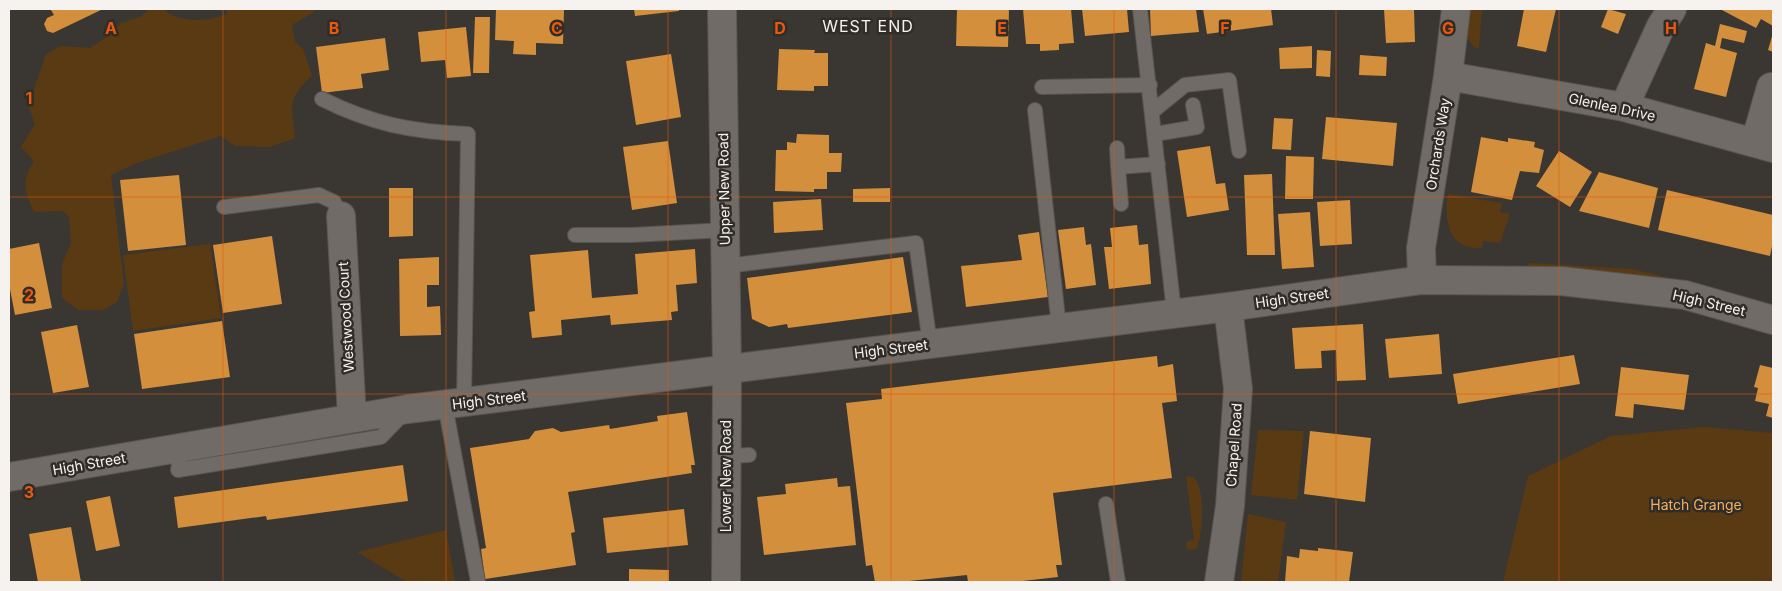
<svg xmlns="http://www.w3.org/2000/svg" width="1782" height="591" font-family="Inter,sans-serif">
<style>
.green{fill:#5a3a12}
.building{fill:#d38f3c}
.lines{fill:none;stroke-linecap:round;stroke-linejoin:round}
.service-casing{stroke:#585451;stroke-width:16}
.minor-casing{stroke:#585451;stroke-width:30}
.tertiary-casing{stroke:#585451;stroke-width:30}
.secondary-casing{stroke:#585451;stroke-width:30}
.service{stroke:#706b66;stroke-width:14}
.minor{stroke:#706b66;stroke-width:28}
.tertiary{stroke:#706b66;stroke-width:28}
.secondary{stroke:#706b66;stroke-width:28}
.grid{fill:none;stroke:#e8590c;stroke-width:1;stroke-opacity:0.55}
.labels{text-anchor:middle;stroke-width:5;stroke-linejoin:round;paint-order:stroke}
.street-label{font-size:14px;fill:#f5f2ef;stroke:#302c28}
.park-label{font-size:14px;fill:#f4b060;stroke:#302c28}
.quarter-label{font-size:16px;letter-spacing:1px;fill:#f5f2ef;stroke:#302c28}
.grid-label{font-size:16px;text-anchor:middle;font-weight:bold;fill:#e8590c;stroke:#302c28;stroke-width:5;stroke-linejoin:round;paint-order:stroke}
</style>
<rect width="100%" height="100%" fill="#3a3632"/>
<!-- green -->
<path class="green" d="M150,9H163C178,23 208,22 227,14V9H314V12L292,25L295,42L303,49L312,75C286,102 292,102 295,138L270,147L235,146L221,136L137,163L111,175L124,284L117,302L103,310H78L62,298V264L71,243L69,217L63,211L34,212C24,191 21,182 34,161L21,147L35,124L28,106L46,54L61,46L90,48L111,34L121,23L140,17Z
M1466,9H1482L1479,48H1475L1466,37Z
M1448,194L1502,203L1500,212L1510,214L1500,243L1483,241L1482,248C1447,250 1444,219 1448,194Z
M210,244L221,318L133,331L123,255Z
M1530,263L1631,269L1697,284L1698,291L1525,270Z
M1704,427L1773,433V582H1503L1528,476L1611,436Z
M1258,430L1304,431L1297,500L1251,495Z
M1186,476C1186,476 1193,477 1193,477C1206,485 1203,538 1196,549L1187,550L1186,542L1194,540Z
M1248,514L1286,522L1278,582H1241Z
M446,530L455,582H407L357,552Z"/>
<!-- building -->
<path class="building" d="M55,9H103L53,33L47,31L44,24L47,18L54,15L51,10Z
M496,9L564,10L563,44L536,43V55L513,54L514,41L495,40Z
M634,9H679V11L635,16Z
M957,9H1009L1008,47L956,46Z
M1023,9H1071L1074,43L1059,44V50L1040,51V44H1026Z
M1082,9H1127L1129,32L1085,36Z
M1150,9H1196L1199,32L1151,36Z
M1203,9H1271L1273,25L1207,34Z
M1384,9H1414L1415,42L1386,43Z
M1524,9H1556L1546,52L1517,46Z
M1608,9L1626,14L1618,34L1601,27Z
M1720,9H1773V26L1761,19L1756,28Z
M475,17H490L489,73H473Z
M1720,24L1747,31L1744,43L1722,38L1720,48L1737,53L1726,97L1694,89L1706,43L1715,46Z
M466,27L471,76L447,78L445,60L421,62L418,32Z
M1773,33V52L1768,50Z
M385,38L389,70L361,74L363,88L322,93L316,47Z
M1312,46V68L1280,69L1279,48Z
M779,49L815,50L814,53H828V86H814V91L777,90Z
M1317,50L1331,51L1330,77L1316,76Z
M671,54L681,117L636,125L626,61Z
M1360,55L1387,57L1386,76L1359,75Z
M1326,117L1397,123L1393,166L1322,159Z
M1274,118L1293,119L1291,150L1272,149Z
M797,134L829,135V153H842L841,172H827V189H814V192L775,191L776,150H787V142L796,143Z
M1481,137L1508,142V138L1535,142L1534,147L1544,150L1539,173L1520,171L1512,200L1471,192Z
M668,141L677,203L632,210L623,147Z
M1210,146L1216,184L1225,183L1229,210L1187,217L1177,151Z
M1559,151L1592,172L1570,207L1536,186Z
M1286,156L1314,157L1313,199H1285Z
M1599,172L1658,188L1649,228L1579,211Z
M1272,174L1275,255H1247L1244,175Z
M179,175L186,245L128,251L120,180Z
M389,188H413V236L389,237Z
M890,188V202H853V189Z
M1667,190L1773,215V242L1770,256L1658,230Z
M821,199L823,230L774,233L773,202Z
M1350,200L1352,244L1320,246L1317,202Z
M1310,212L1314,267L1282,269L1278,214Z
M1137,225L1139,245L1148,244L1151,284L1109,289L1104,247H1112L1110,228Z
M1084,227L1086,245L1091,244L1096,285L1066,289L1058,230Z
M1039,232L1048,297L966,307L961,266L1022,260L1018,235Z
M272,236L282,304L223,313L213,245Z
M39,243L52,308L15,315L9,284V249Z
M695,249L697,283L676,285L678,311L671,312L672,320L611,325L610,315L561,320L562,335L532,338L529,312L535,311L530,255L588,250L592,298L638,294L635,254Z
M439,257V285H427V307L440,306L441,335L400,336L399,259Z
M903,257L912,312L788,328L787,324L769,327L752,319L747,278Z
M222,321L230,377L142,389L134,334Z
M1363,324L1366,380L1337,381L1336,350L1321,351L1322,368L1295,369L1292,328Z
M77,325L89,387L53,393L41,332Z
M1439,334L1442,374L1389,378L1385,339Z
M1574,355L1580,384L1458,404L1453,374Z
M1157,356L1158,367L1173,364L1177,401L1162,403L1172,478L1053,493L1062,565H1056L1058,577L1013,582H968L967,575L900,582H875L872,565L866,566L846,403L882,399L881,389Z
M1760,365L1773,368V418L1766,416L1769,404L1755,401L1758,388L1754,387Z
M1621,367L1689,375L1684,410L1634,404L1633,418L1615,416Z
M687,412L695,465H691L692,473L568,492L575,532L571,533L576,565L485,579L481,549L486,548L470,448L529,439L535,431L553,428L561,432L609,425L610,429L658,421L657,416Z
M1310,431L1371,438L1365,502L1304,494Z
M403,465L408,501L267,520L266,516L178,528L174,497Z
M837,478L838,487L850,486L856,545L764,555L757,497L786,494L785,484Z
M110,496L120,546L96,551L86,501Z
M684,509L688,545L607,553L603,518Z
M71,527L81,582H38L29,534Z
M1318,548L1353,552L1349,582H1285L1287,556L1299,558L1300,549L1318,551Z
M629,569L669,570V582H629Z"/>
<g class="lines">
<defs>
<path id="service" d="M1140,9L1174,312
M1042,87L1150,85
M322,99C372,124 412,132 468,134L464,402
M1035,110L1059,327
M1153,111L1185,85L1229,80L1239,151
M1155,134L1197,127L1193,105
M1117,148L1118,167L1158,164
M1118,167L1121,204
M224,207L319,195L334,202L341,216
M575,235H632L725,230
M726,266L916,243L930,344
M445,405L478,582
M181,448L178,470L381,437L404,413
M726,456L749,455
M1106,504L1118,582"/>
<path id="minor" d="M1448,76L1624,107L1773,148
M1624,107L1661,26L1672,9
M1755,143L1771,87
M341,216L352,418
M1422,280L1421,248L1448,76L1456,9"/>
<path id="tertiary" d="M722,9L727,370L726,582
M1219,582L1230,506L1238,389L1228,307"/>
<path id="secondary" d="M9,477L408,409L1228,307L1422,280L1561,281L1685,295L1773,320"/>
</defs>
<!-- service casing -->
<use href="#service" class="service-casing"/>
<!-- minor casing -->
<use href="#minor" class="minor-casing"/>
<!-- tertiary casing -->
<use href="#tertiary" class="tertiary-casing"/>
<!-- secondary casing -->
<use href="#secondary" class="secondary-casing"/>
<!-- service -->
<use href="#service" class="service"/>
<!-- minor -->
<use href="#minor" class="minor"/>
<!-- tertiary -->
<use href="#tertiary" class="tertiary"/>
<!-- secondary -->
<use href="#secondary" class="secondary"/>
</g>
<!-- grid -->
<path class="grid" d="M223,9V582M446,9V582M668,9V582M891,9V582M1114,9V582M1336,9V582M1559,9V582M9,197H1773M9,394H1773"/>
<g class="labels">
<!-- street labels -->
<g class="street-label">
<text transform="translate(1612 107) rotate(12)" y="5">Glenlea Drive</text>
<text transform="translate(1438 144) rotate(-81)" y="5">Orchards Way</text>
<text transform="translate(724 189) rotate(-91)" y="5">Upper New Road</text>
<text transform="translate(1292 298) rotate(-8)" y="5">High Street</text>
<text transform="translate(1709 303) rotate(13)" y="5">High Street</text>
<text transform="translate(346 317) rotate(-93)" y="5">Westwood Court</text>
<text transform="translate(891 349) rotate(-7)" y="5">High Street</text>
<text transform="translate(489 400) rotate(-7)" y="5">High Street</text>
<text transform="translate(1234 445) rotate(-86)" y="5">Chapel Road</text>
<text transform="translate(89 464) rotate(-10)" y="5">High Street</text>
<text transform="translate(726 476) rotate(-90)" y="5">Lower New Road</text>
</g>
<!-- park labels -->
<g class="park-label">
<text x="1696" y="510">Hatch Grange</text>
</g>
<!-- quarter labels -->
<g class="quarter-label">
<text x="868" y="32">WEST END</text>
</g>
</g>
<g class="grid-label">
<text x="111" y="34">A</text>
<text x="334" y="34">B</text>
<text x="557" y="34">C</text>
<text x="780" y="34">D</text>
<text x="1002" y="34">E</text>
<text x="1225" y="34">F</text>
<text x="1448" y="34">G</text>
<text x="1671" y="34">H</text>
<text x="29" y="104">1</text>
<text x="29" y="301">2</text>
<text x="29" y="498">3</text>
</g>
<!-- border -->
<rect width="1782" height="591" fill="none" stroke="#f5f2ef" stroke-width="20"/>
</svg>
